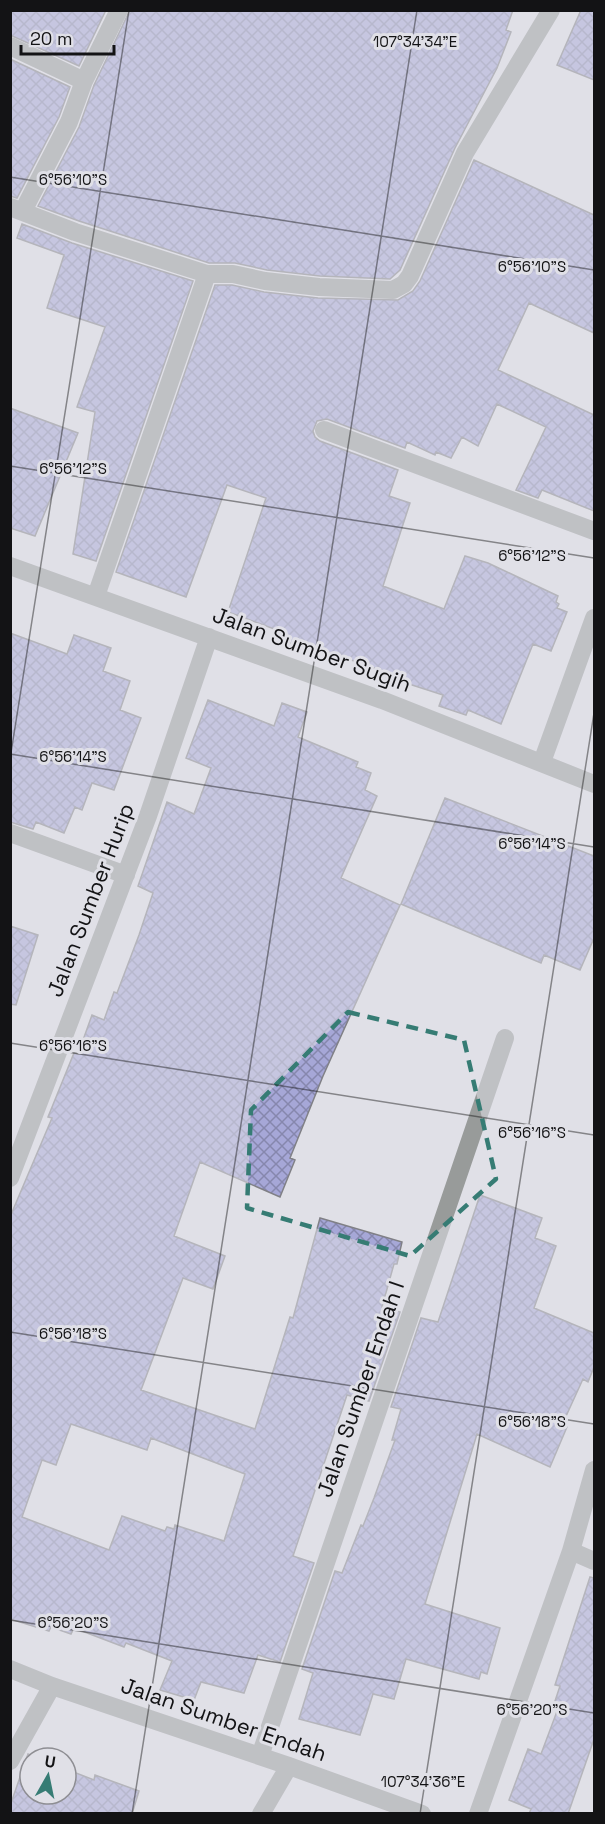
<svg xmlns="http://www.w3.org/2000/svg" width="605" height="1824" font-family="'Space Grotesk',sans-serif">
<style>
.building{fill:url(#building-cross-hatch);stroke:#808086;stroke-width:1.5;fill-rule:evenodd}
.lines{fill:none;stroke-linecap:round;stroke-linejoin:round}
.minor{stroke:#989b9a;stroke-width:18}
.marked{fill:none;stroke:#367c74;stroke-width:4.5;stroke-dasharray:12 8;stroke-linejoin:round}
.ticks{fill:none;stroke:#131315;stroke-width:1.5;stroke-opacity:0.45}
.labels{text-anchor:middle;stroke-width:6;stroke-linejoin:round;paint-order:stroke}
.street-label{font-size:22px;fill:#131315;stroke:#e0e0e7}
.ticks-label{font-size:15px;text-anchor:middle;fill:#131315;stroke:#e0e0e7;stroke-width:6;stroke-linejoin:round;paint-order:stroke}
</style>
<defs>
<pattern id="building-cross-hatch" width="8" height="8" patternUnits="userSpaceOnUse" patternTransform="scale(1.5)"><rect width="8" height="8" fill="#a6a7d7"/><path d="M0 0l8 8M0 8l8-8" fill="none" stroke="#8687ad"/></pattern>
</defs>
<rect width="100%" height="100%" fill="#e0e0e7"/>
<!-- building -->
<path class="building" d="M10,10H106L79,66L10,35Z
M130,10H513L506,30L511,32L497,68L455,148L400,270L390,279L320,276L267,270L235,263H209L79,221L38,206L79,127L94,85Z
M581,10H594V80L557,65Z
M10,59L70,87L59,117L17,198L10,196Z
M474,160L594,215V333L529,303L498,370L594,415V511L542,490L538,498L516,490L546,427L497,404L478,446L462,437L451,458L436,452L435,455L407,442L405,448L327,419L317,421L313,431L315,437L320,441L398,470L389,496L410,503L383,586L444,609L465,556L488,563L558,596L556,602L559,604L557,608L567,612L551,651L533,644L501,724L468,710L466,715L439,706L443,695L375,673L377,669L308,645L306,649L275,637L277,630L228,612L266,498L227,485L186,597L116,572L215,285H232L264,292L318,298L398,300L413,291L420,281Z
M22,224L72,243L193,281L96,561L73,554L95,412L77,407L105,327L47,308L64,255L17,238Z
M10,408L78,433L35,536L10,528Z
M10,633L67,654L74,635L111,648L103,671L130,681L120,710L141,718L114,790L92,783L82,810L75,807L64,833L36,822L33,829L10,822Z
M208,700L274,726L282,703L307,712L298,737L358,762L356,767L371,773L365,790L377,796L341,878L400,905L323,1076L290,1158L295,1160L280,1197L200,1162L174,1236L225,1256L213,1289L183,1278L141,1390L255,1429L290,1317L293,1318L320,1218L402,1242L397,1264H394L382,1307L400,1312L369,1401L347,1395L293,1556L314,1563L280,1662L258,1655L244,1693L201,1682L194,1700L160,1690L172,1661L126,1643L124,1647L74,1628L71,1634L51,1627L49,1631L10,1619V1217L52,1118L48,1117L74,1053L78,1054L92,1015L104,1020L114,992L117,993L139,935L153,893L138,886L167,802L194,814L211,768L186,758ZM71,1424L147,1450L151,1438L245,1474L224,1541L175,1525L174,1529L167,1527L165,1531L122,1516L109,1550L22,1517L42,1460L56,1465Z
M445,798L594,856V938L580,970L544,955L541,963L401,904Z
M10,926L38,935L16,1005L10,1004Z
M480,1195L542,1218L535,1238L556,1246L534,1308L594,1333V1367L588,1382L583,1379L562,1425L567,1427L550,1467L477,1434L425,1604L500,1628L487,1674L481,1672L479,1679L406,1659L394,1699L373,1694L360,1735L299,1719L313,1673L302,1669L335,1571L342,1573L361,1525L363,1526L374,1498L395,1440H392L401,1409L391,1407L421,1318L438,1322Z
M590,1577L594,1578V1739L568,1814H529L531,1809L509,1800L528,1749L541,1754L559,1706L554,1704L560,1686L555,1685Z
M28,1754L38,1758H30V1794H66V1769L94,1780L95,1775L139,1791L132,1814H10V1806Z"/>
<g class="lines">
<!-- minor -->
<path class="minor" d="M10,46L84,81
M10,207L75,232L207,274H233L265,281L319,287L393,290L404,284L410,276L465,153L551,10
M23,211L69,122L84,81L119,10
M324,430L594,531
M10,566L382,700L594,784
M96,596L207,274
M542,762L594,618
M10,833L126,875
M10,1178L148,816L209,637
M571,1551L594,1561
M10,1669L52,1686L289,1766L422,1814
M260,1756L505,1038
M10,1761L52,1686
M261,1814L289,1766
M478,1814L571,1551L594,1470"/>
</g>
<!-- marked area -->
<path d="M0 0H605V1824H0ZM348,1012L464,1040L496,1179L410,1256L247,1208L251,1110Z" fill="#e0e0e7" fill-opacity=".55" fill-rule="evenodd"/>
<path class="marked" d="M348,1012L464,1040L496,1179L410,1256L247,1208L251,1110Z"/>
<!-- ticks -->
<path class="ticks" d="M10,177L594,270M10,466L594,558M10,754L594,847M10,759L129,10M10,1043L594,1135M10,1332L594,1424M10,1620L594,1713M132,1814L417,10M420,1814L594,713"/>
<g class="labels">
<!-- street labels -->
<g class="street-label">
<text transform="translate(312 649) rotate(20)" y="8">Jalan Sumber Sugih</text>
<text transform="translate(90 900) rotate(-69)" y="8">Jalan Sumber Hurip</text>
<text transform="translate(360 1389) rotate(-71)" y="8">Jalan Sumber Endah I</text>
<text transform="translate(224 1719) rotate(19)" y="8">Jalan Sumber Endah</text>
</g>
</g>
<g class="ticks-label">
<text x="415" y="47">107°34'34"E</text>
<text x="73" y="185">6°56'10"S</text>
<text x="532" y="272">6°56'10"S</text>
<text x="73" y="474">6°56'12"S</text>
<text x="532" y="561">6°56'12"S</text>
<text x="73" y="762">6°56'14"S</text>
<text x="532" y="849">6°56'14"S</text>
<text x="73" y="1051">6°56'16"S</text>
<text x="532" y="1138">6°56'16"S</text>
<text x="73" y="1339">6°56'18"S</text>
<text x="532" y="1427">6°56'18"S</text>
<text x="73" y="1628">6°56'20"S</text>
<text x="532" y="1715">6°56'20"S</text>
<text x="423" y="1787">107°34'36"E</text>
</g>
<!-- border -->
<rect width="605" height="1824" fill="none" stroke="#131315" stroke-width="24"/>
<!-- north arrow -->
<g transform="translate(48 1776) rotate(9)"><circle r="28" fill="#e0e0e7" stroke="#8e8e93" stroke-width="1.5"/>
<path d="M0-4.5L10 22L0 15L-10 22Z" fill="#367c74"/>
<text y="-9" font-size="16" font-weight="bold" text-anchor="middle" fill="#131315">U</text>
</g>
<!-- scale -->
<path d="M21 45v9h93v-9" fill="none" stroke="#131315" stroke-width="3"/>
<text x="30" y="45" font-size="18" fill="#131315" stroke="#e0e0e7" stroke-width="4.5" paint-order="stroke">20 m</text>
</svg>
